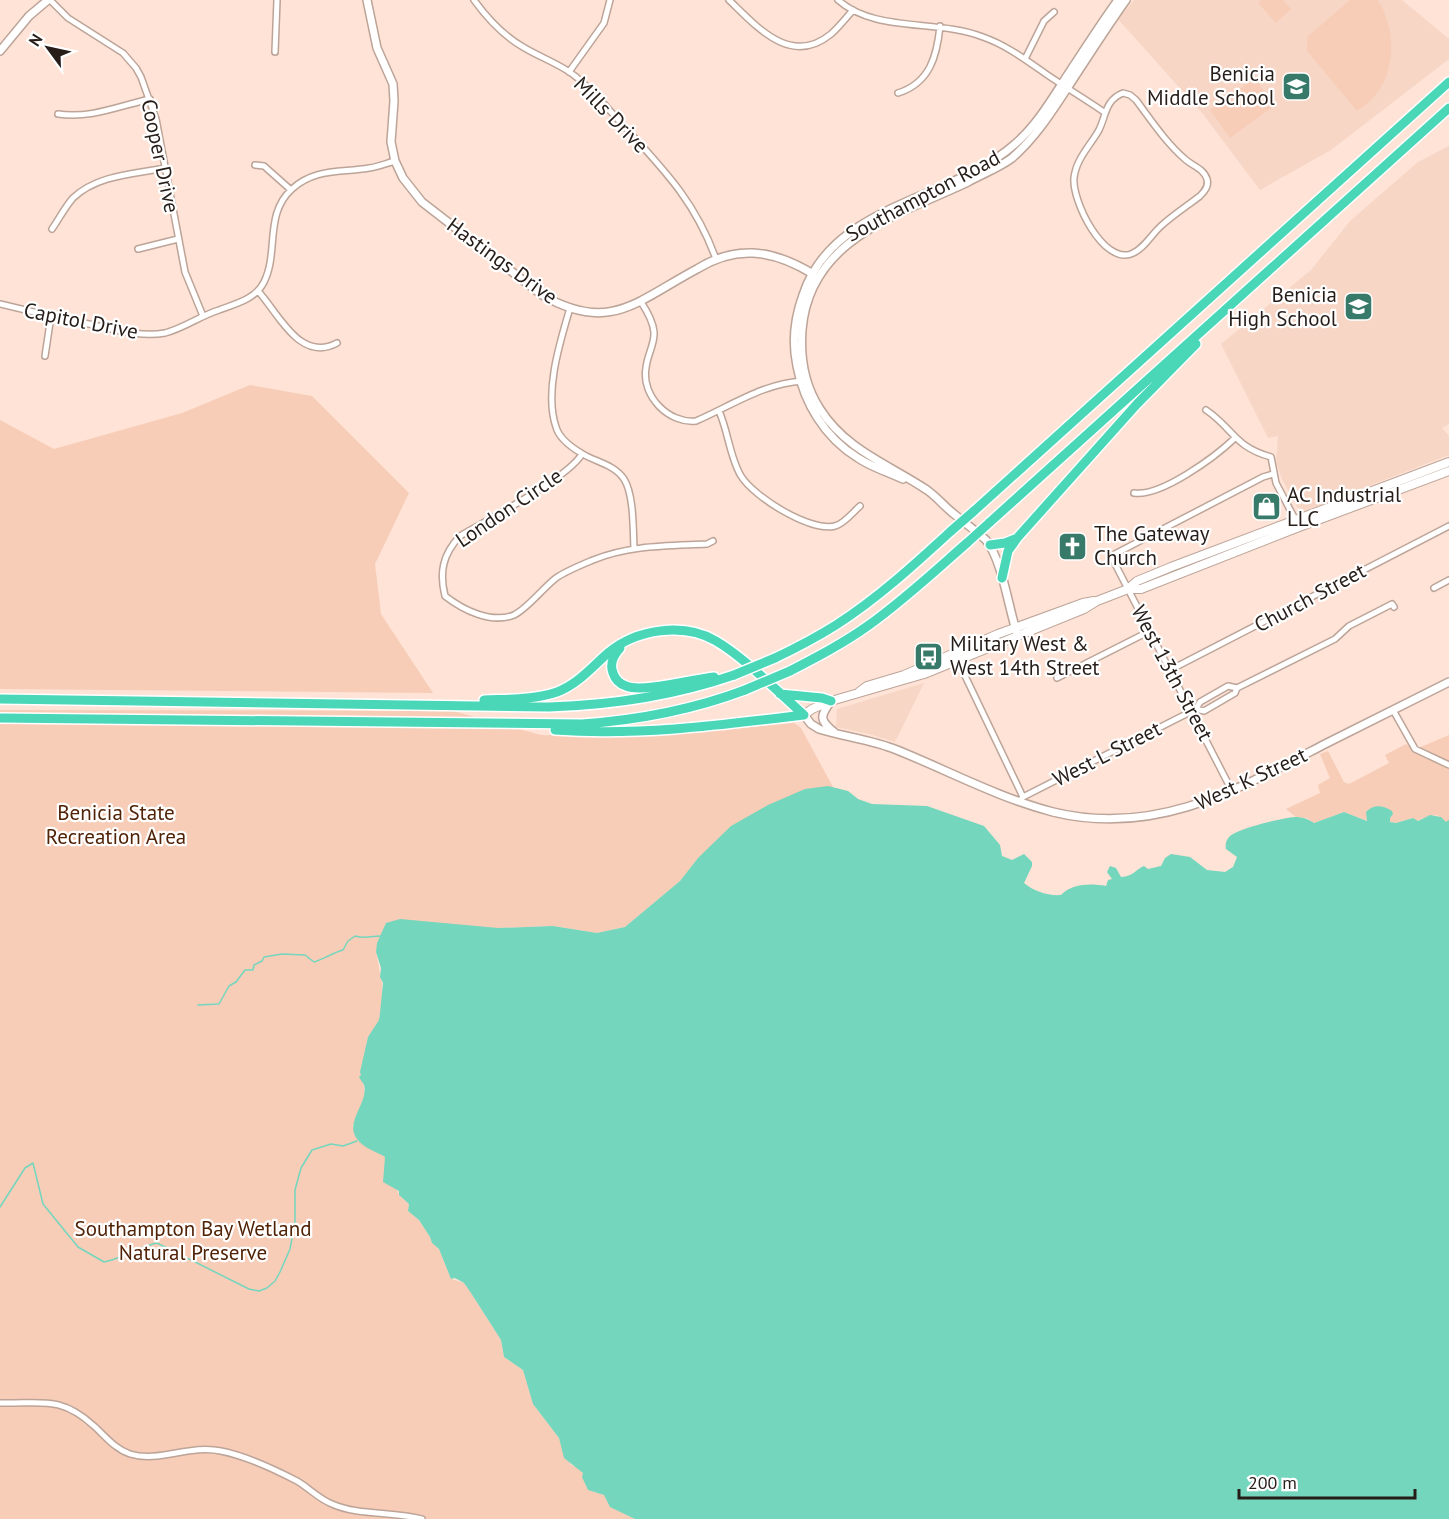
<svg xmlns="http://www.w3.org/2000/svg" width="1449" height="1519" font-family="'PT Sans',sans-serif">
<style>
.built{fill:#f7d6c5}
.green{fill:#f7cdb8}
.water{fill:#73d6bd}
.lines{fill:none;stroke-linecap:round;stroke-linejoin:round}
.stream{stroke:#73d6bd;stroke-width:1.5}
.minor-casing{stroke:#bda498;stroke-width:8}
.tertiary-casing{stroke:#bda498;stroke-width:10}
.secondary-casing{stroke:#bda498;stroke-width:10}
.motorway-casing{stroke:#fff;stroke-width:12}
.minor{stroke:#fff;stroke-width:5}
.tertiary{stroke:#fff;stroke-width:7}
.secondary{stroke:#fff;stroke-width:8}
.motorway{stroke:#4ad7b8;stroke-width:9}
.motorway-bridge-casing{stroke:#fff;stroke-width:12;stroke-linecap:butt}
.motorway-bridge{stroke:#4ad7b8;stroke-width:9}
.labels{text-anchor:middle;stroke-width:4.5;stroke-linejoin:round;paint-order:stroke}
.poi-label{font-size:21px;fill:#261d18;stroke:#fff;text-anchor:start}
.street-label{font-size:21px;fill:#261d18;stroke:#fff}
.park-label{font-size:21px;fill:#502206;stroke:#fff}
</style>
<rect width="100%" height="100%" fill="#fee3d6"/>
<!-- built -->
<path class="built" d="M1134,0H1402L1449,39V59L1331,150L1260,190L1203,114L1118,19Z
M1449,146V424L1442,428L1449,436V455L1304,511L1297,507L1282,479L1276,462L1278,436L1268,438L1221,344L1311,270L1350,221L1418,162Z
M924,683L895,742L869,734L836,727L837,709Z"/>
<!-- green -->
<path class="green" d="M1261,0H1283L1291,9L1276,23L1258,3Z
M1350,0H1378C1400,36 1396,88 1357,111L1307,51V37Z
M1255,78L1274,106L1230,138L1210,110Z
M250,385L312,396L409,493L375,564L381,614L433,693L0,689V420L54,449L182,413Z
M0,710L453,711L541,735L624,737L794,723L801,728L833,787L805,789L698,858L680,881L625,927L597,933L553,926L498,928L376,952L382,984V1000L379,1020L367,1041L362,1075L365,1096L353,1126L358,1141L385,1157L399,1195L409,1204L408,1211L419,1220L430,1237L432,1243L439,1249L451,1279L464,1283L471,1293L501,1340L504,1357L523,1370L533,1404L559,1438L563,1451L571,1465L579,1468L583,1473L588,1490L604,1495L635,1519H0Z
M1449,735V820L1446,823C1439,810 1427,816 1417,821L1412,818L1396,823L1389,822L1390,818L1368,821L1344,812L1314,823L1307,818L1296,817L1286,809L1320,793L1318,785L1330,778L1320,754L1328,751L1344,782L1349,784L1389,763L1385,755L1406,744L1416,749Z"/>
<!-- water -->
<path class="water" d="M828,786L848,791L858,799L872,804L927,806L984,826L1000,845L1002,856L1012,860L1024,854L1032,862V866L1024,883C1033,891 1048,896 1061,895C1072,884 1089,883 1106,886L1108,880L1112,879L1107,872L1110,866L1116,868L1121,877C1134,876 1135,870 1144,866L1148,869L1161,866L1165,858L1171,854L1190,857L1207,870L1225,872L1233,867L1237,857L1226,849C1225,844 1226,840 1230,836C1239,828 1282,818 1295,817C1303,817 1308,819 1314,823L1344,812L1367,821L1366,812C1373,804 1383,805 1392,811L1393,814L1390,818V822L1396,823L1413,818L1418,821L1430,815L1441,817L1446,822L1449,820V1519H635L610,1507L604,1495L588,1490L582,1477L583,1473L564,1458L559,1438L533,1404L523,1370L504,1357L501,1340L471,1293L464,1283L455,1278L451,1279L439,1249L432,1243L430,1237L419,1220L408,1211L409,1204L399,1195V1191L383,1182L385,1157C377,1152 362,1147 357,1139C344,1122 369,1103 364,1085C363,1082 360,1080 359,1077L361,1075L360,1072L368,1037L379,1020L380,1013L383,983L380,977L381,968L376,952L377,943L386,923L400,919L498,928L553,926L597,933L625,927L680,881L698,858L731,826L768,805L805,789Z"/>
<g class="lines">
<!-- stream -->
<path class="stream" d="M198,1005L219,1004L229,986L236,982L245,970H253L254,965L262,961L264,957L282,954L305,955L314,962C324,959 332,953 343,950L348,941L355,936C367,939 369,936 381,936
M0,1207L25,1168L33,1163L43,1204L78,1247L104,1262C123,1258 139,1247 157,1243L249,1289L259,1291L267,1288L275,1281L280,1272L290,1249L295,1222V1190L301,1168L312,1150L331,1144L343,1146L357,1141"/>
<defs>
<path id="minor" d="M50,0L68,18L123,53L136,68L141,77L156,119L185,272L203,316
M474,0C487,18 504,36 523,47C538,56 554,62 568,71C589,85 606,107 623,125C664,170 695,201 716,259
M729,0C757,27 791,67 831,34C839,27 846,18 853,10
M838,0C875,33 938,19 983,37C1006,45 1026,60 1046,74C1065,87 1085,99 1104,112
M275,52L277,0
M1025,59L1044,21L1054,12
M569,72L604,23L610,0
M898,93C930,83 937,56 940,26
M1123,93L1130,95L1136,100C1151,120 1166,143 1186,160C1193,166 1204,169 1207,179C1209,186 1205,191 1200,196C1187,206 1173,215 1161,226C1151,235 1143,250 1131,254C1103,264 1072,201 1074,178C1076,159 1090,146 1099,130C1106,116 1105,100 1123,93Z
M58,114C90,119 119,106 150,99
M255,165L264,166L291,190
M52,229C59,219 65,207 73,198C97,175 134,174 165,168
M138,249L178,239
M258,291C279,314 300,363 337,343
M641,302C647,311 653,321 654,332C655,344 647,355 646,368C641,396 669,424 696,421C731,406 764,383 803,381
M0,304C28,311 56,317 84,323C110,328 139,338 165,333C184,328 200,316 219,310C235,304 256,299 264,282C279,252 264,214 292,189C315,168 341,173 369,168C378,167 387,163 395,161
M570,308C560,342 544,392 556,427C559,438 571,447 581,453C595,462 614,464 624,479C634,495 633,529 634,548
M45,356L51,316
M1206,410C1233,428 1234,447 1271,457L1276,483L1296,521
M719,411C728,431 730,458 741,476C754,497 810,532 835,526C844,524 853,512 860,506
M582,454C568,478 487,520 460,536C443,554 439,572 445,596C463,610 491,624 514,615C527,609 543,588 556,578C566,571 581,565 593,560C630,545 668,546 707,544L713,541
M1134,493C1161,497 1215,457 1235,438
M1434,588L1449,580
M956,657L1023,797
M1170,670L1449,526
M1057,678L1150,631
M1196,709L1204,711L1235,693L1237,688L1335,639L1349,626L1392,604L1394,607
M1393,710L1415,749L1449,765
M1232,791L1111,556L1263,477L1273,474
M1020,801L1023,797L1196,709L1200,702L1228,686L1237,688
M0,1403C41,1404 60,1395 94,1426C105,1436 115,1449 130,1454C159,1463 190,1444 221,1451C246,1456 274,1469 297,1481C309,1488 319,1499 332,1504C359,1516 392,1511 422,1519"/>
<path id="tertiary" d="M367,0L377,48L393,84L394,101L391,142L395,161L403,178L422,202L542,295C610,334 637,301 697,269C713,259 733,252 753,253C775,254 795,263 813,274
M0,51L29,16L48,0
M903,479C888,472 871,467 858,458C825,438 804,403 797,366C792,343 795,317 803,295C833,203 951,201 1015,144C1037,125 1052,99 1067,76C1084,50 1100,25 1118,0
M1017,633C1008,607 1003,562 986,540C976,531 965,523 954,514C945,507 937,497 927,490C888,464 846,450 820,409C805,386 800,357 802,330C809,239 898,215 968,182C982,174 999,168 1012,158C1035,138 1051,113 1068,87C1087,58 1106,28 1126,0
M831,701C820,716 819,720 834,732
M804,715L811,724L819,729C845,737 872,740 897,750C949,771 999,798 1053,812C1155,837 1237,790 1323,745C1365,724 1407,703 1449,682"/>
<path id="secondary" d="M1128,589H1141L1299,527L1449,471
M859,692L867,686L904,675L998,634L1083,603L1094,601
M804,715L812,709L831,701L924,674L1084,609L1097,601L1128,589L1137,581L1171,567L1449,462"/>
<path id="motorway" d="M974,511L1449,82
M989,523L1449,108
M990,545L1005,543L1015,539
M1002,578L1008,551L1018,537L1137,404L1196,344
M620,648C614,655 609,663 613,673C615,679 620,684 626,686C643,693 693,679 714,677
M775,658C796,648 817,637 836,625C878,598 915,564 951,531
M790,671C817,657 844,643 869,625C904,600 936,570 968,542
M780,694L822,698L831,701
M0,699L549,707C613,705 673,696 734,675
M484,700C508,699 534,700 557,692C578,684 592,667 608,653C636,629 684,622 716,641C745,658 778,692 804,715
M0,718L582,724C639,720 692,710 745,690
M555,730C638,736 722,725 804,715"/>
</defs>
<!-- minor casing -->
<use href="#minor" class="minor-casing"/>
<!-- tertiary casing -->
<use href="#tertiary" class="tertiary-casing"/>
<!-- secondary casing -->
<use href="#secondary" class="secondary-casing"/>
<!-- motorway casing -->
<use href="#motorway" class="motorway-casing"/>
<!-- minor -->
<use href="#minor" class="minor"/>
<!-- tertiary -->
<use href="#tertiary" class="tertiary"/>
<!-- secondary -->
<use href="#secondary" class="secondary"/>
<!-- motorway -->
<use href="#motorway" class="motorway"/>
<defs>
<path id="motorway-bridge" d="M951,531L974,511
M968,542L989,523
M734,675L775,658
M745,690L790,671"/>
</defs>
<!-- motorway-bridge casing -->
<use href="#motorway-bridge" class="motorway-bridge-casing"/>
<!-- motorway-bridge -->
<use href="#motorway-bridge" class="motorway-bridge"/>
</g>
<!-- icons -->
<defs>
<symbol id="school-square" viewBox="-11 -11 22 22"><rect x="-9" y="-9" width="18" height="18" rx="4" fill="#387a6a" stroke="#fff"/><path d="M0-5L7-2L0 1L-7-2ZM-4 1L0 2.5L4 1V4Q0 6-4 4Z" fill="#fff"/></symbol>
<symbol id="shop-square" viewBox="-11 -11 22 22"><rect x="-9" y="-9" width="18" height="18" rx="4" fill="#387a6a" stroke="#fff"/><path d="M-5-2.5h2.3a2.7 3.5 0 0 1 5.4 0H5L5.5 6h-11ZM-1.5-2.5h3a1.5 2.3 0 0 0-3 0Z" fill="#fff"/></symbol>
<symbol id="church-square" viewBox="-11 -11 22 22"><rect x="-9" y="-9" width="18" height="18" rx="4" fill="#387a6a" stroke="#fff"/><path d="M-1.2-6h2.4v3.5h3.3v2.4h-3.3V6h-2.4V-.1h-3.3v-2.4h3.3Z" fill="#fff"/></symbol>
<symbol id="bus-square" viewBox="-11 -11 22 22"><rect x="-9" y="-9" width="18" height="18" rx="4" fill="#387a6a" stroke="#fff"/><path d="M-5-6H5V4H4V6H2V4H-2V6H-4V4H-5ZM-3.5-4V0h7V-4ZM-3.5 1.2v1.5H-2V1.2ZM2 1.2v1.5H3.5V1.2Z" fill="#fff"/></symbol>
</defs>
<g fill-rule="evenodd">
<use href="#school-square" x="1280" y="70" width="33" height="33"/>
<use href="#school-square" x="1342" y="290" width="33" height="33"/>
<use href="#shop-square" x="1250" y="490" width="33" height="33"/>
<use href="#church-square" x="1056" y="530" width="33" height="33"/>
<use href="#bus-square" x="912" y="640" width="33" height="33"/>
</g>
<g class="labels">
<!-- poi labels -->
<g class="poi-label">
<text x="1275" y="81" text-anchor="end">Benicia<tspan x="1275" dy="24">Middle School</tspan></text>
<text x="1337" y="302" text-anchor="end">Benicia<tspan x="1337" dy="24">High School</tspan></text>
<text x="1287" y="502">AC Industrial<tspan x="1287" dy="24">LLC</tspan></text>
<text x="1094" y="541">The Gateway<tspan x="1094" dy="24">Church</tspan></text>
<text x="950" y="651">Military West &amp;<tspan x="950" dy="24">West 14th Street</tspan></text>
</g>
<!-- street labels -->
<g class="street-label">
<text transform="translate(611 115) rotate(46)" y="7">Mills Drive</text>
<text transform="translate(160 156) rotate(78)" y="7">Cooper Drive</text>
<text transform="translate(923 196) rotate(-28)" y="7">Southampton Road</text>
<text transform="translate(502 261) rotate(36)" y="7">Hastings Drive</text>
<text transform="translate(81 321) rotate(11)" y="7">Capitol Drive</text>
<text transform="translate(509 508) rotate(-34)" y="7">London Circle</text>
<text transform="translate(1310 598) rotate(-28)" y="7">Church Street</text>
<text transform="translate(1172 673) rotate(62)" y="7">West 13th Street</text>
<text transform="translate(1107 754) rotate(-27)" y="7">West L Street</text>
<text transform="translate(1251 779) rotate(-25)" y="7">West K Street</text>
</g>
<!-- park labels -->
<g class="park-label">
<text x="116" y="820">Benicia State<tspan x="116" dy="24">Recreation Area</tspan></text>
<text x="193" y="1236">Southampton Bay Wetland<tspan x="193" dy="24">Natural Preserve</tspan></text>
</g>
</g>
<!-- north arrow -->
<g transform="translate(48 48) rotate(303)" stroke="#ffffff" stroke-width="4.5" paint-order="stroke">
<path d="M0-4.5L10 22L0 15L-10 22Z" fill="#261d18"/>
<text y="-9" font-size="16" font-weight="bold" text-anchor="middle" fill="#261d18">N</text>
</g>
<!-- scale -->
<path d="M1239 1489v9h176v-9" fill="none" stroke="#261d18" stroke-width="3"/>
<text x="1248" y="1489" font-size="18" fill="#261d18" stroke="#ffffff" stroke-width="4.5" paint-order="stroke">200 m</text>
</svg>
